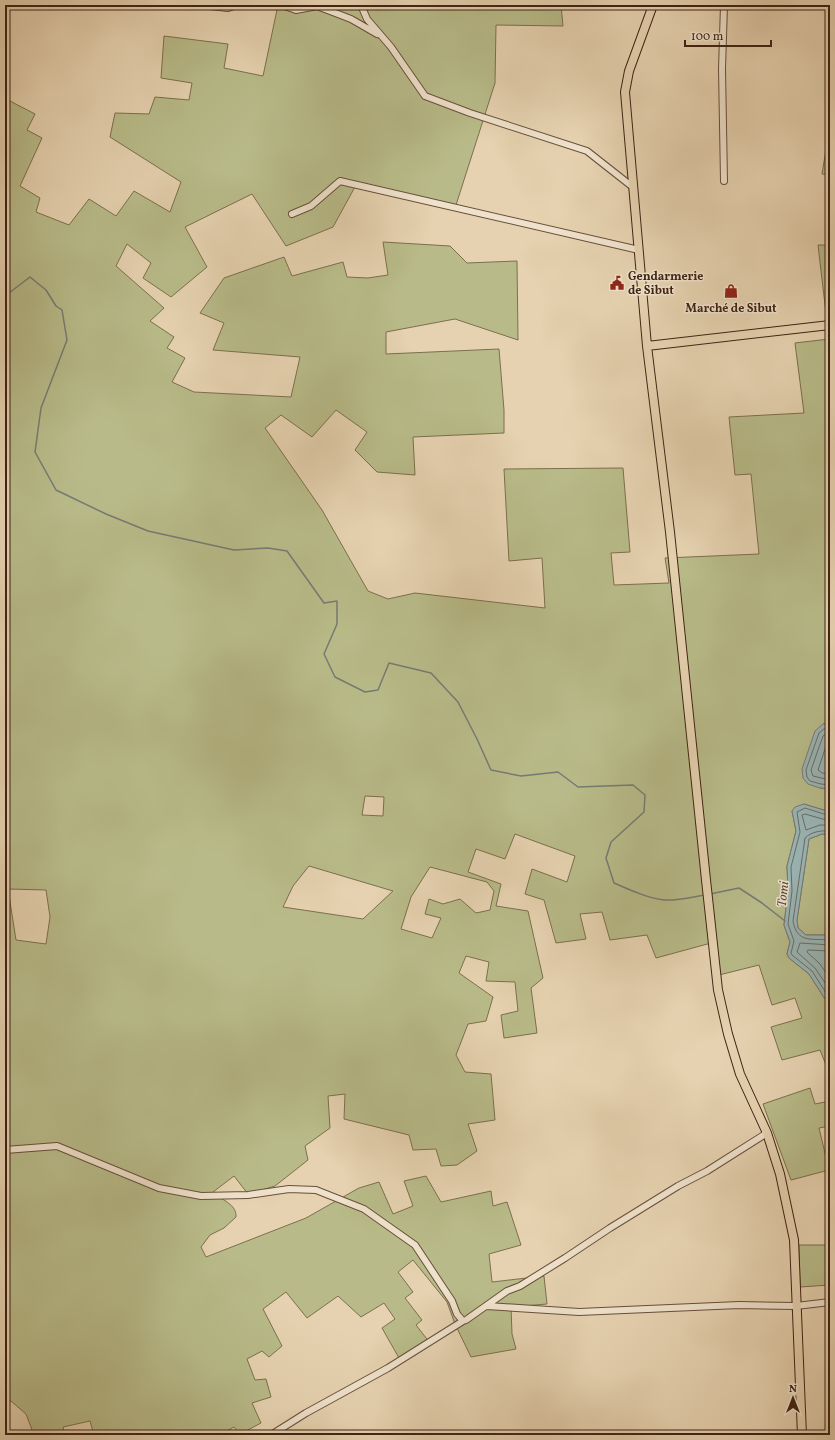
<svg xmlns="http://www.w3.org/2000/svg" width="835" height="1440" font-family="Vollkorn,serif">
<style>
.green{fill:#b8bb89;stroke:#7c6f4e;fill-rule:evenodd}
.water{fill:#99b5b5;stroke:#757b75}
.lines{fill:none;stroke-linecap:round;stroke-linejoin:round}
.shore{stroke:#6c6c64;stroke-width:1}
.stream{stroke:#757b75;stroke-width:1.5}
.minor-casing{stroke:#694f3b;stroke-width:8}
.major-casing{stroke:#3f2314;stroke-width:10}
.minor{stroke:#efe2cc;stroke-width:6}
.major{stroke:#e6d2b0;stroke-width:8}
.labels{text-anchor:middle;stroke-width:3;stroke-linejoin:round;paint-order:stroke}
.poi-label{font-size:12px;font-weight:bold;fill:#3f2314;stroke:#efe2cc;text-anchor:start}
.water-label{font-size:13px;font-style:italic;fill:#56483c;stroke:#efe2cc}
</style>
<rect width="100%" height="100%" fill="#e6d2b0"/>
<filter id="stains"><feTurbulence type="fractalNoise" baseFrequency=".005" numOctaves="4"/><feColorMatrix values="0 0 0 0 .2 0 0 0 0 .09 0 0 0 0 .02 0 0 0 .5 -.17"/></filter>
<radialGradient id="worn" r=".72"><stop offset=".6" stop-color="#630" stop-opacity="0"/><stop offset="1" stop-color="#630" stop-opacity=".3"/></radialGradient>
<!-- green -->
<path class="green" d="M278,5H561L563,26L496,25L495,83L456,205L356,185L333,227L286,246L252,194L185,227L207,267L171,297L143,278L151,263L127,244L116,266L164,308L150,321L174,337L167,348L185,358L172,382L194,392L291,397L300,357L213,350L224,323L200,313L224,278L284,257L292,276L343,262L347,277L368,278L388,275L383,242L450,246L467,263L517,261L518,340L455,319L386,332V354L499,349L504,410V433L413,437L415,475L377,472L355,450L367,432L336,410L312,437L281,415L265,428L322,510L368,591L388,599L415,593L545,608L542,558L509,561L504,469L623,468L630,552L611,553L614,585L669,583L665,558L759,554L751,474L735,475L729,417L804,413L795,343L829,339L818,245H830V572C827,581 823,593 830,602V723L823,724L820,788L830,789V812L804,804L792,811L796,831L787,866L788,891L784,925L790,942L787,954L789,958L809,974L825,999L830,1002V1075L820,1050L782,1060L771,1027L802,1018L795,998L772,1005L759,965L715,976L711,943L656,958L647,935L610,940L602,912L580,914L586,939L556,943L544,900L525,894L532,869L567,882L575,856L515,834L505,859L476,849L468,872L501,884L496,906L528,911L543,978L531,988L537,1033L504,1038L501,1015L518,1011L515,982L486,981L489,962L466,956L459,973L493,997L486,1021L468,1024L456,1055L465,1072L491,1074L495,1120L468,1124L477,1151L457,1165L441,1166L436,1149L413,1150L409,1135L344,1119L345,1094L328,1096L330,1128L305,1146L308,1160L275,1186L248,1194L234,1176L213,1192C221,1200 237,1204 236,1217L224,1228L210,1235L201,1247L206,1257L306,1218L359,1188L379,1182L393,1214L413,1206L404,1181L426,1176L441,1202L491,1191L493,1206L507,1202L521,1245L489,1254L492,1282L544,1276L547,1304L511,1307L512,1334L516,1349L471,1357L455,1324L447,1302L413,1260L398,1272L413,1292L405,1298L422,1320L416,1325L430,1343L399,1358L382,1328L395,1319L384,1303L361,1317L338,1296L307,1318L286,1292L263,1309L282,1346L269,1357L262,1351L247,1359L255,1380L266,1379L271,1397L252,1403L261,1423L240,1434L234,1427L219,1435H94L90,1421L63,1427L65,1435H34L26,1414L11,1401L5,1404V106L8,100L35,114L27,130L42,138L20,186L40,198L36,212L69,225L89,199L116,216L134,191L170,212L181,182L110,137L115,113L149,114L155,97L189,100L192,83L161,78L164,36L228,44L224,68L263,76ZM365,796L384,797L383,816L362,815ZM309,866L393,891L363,919L283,907L293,886ZM430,867L487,882L494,891L490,910L476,913L460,899L443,904L429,899L425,914L441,918L432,938L401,929L411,897ZM8,889L46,890L50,917L46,944L16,940Z
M830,125V175L822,174Z
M822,834H830V937L827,935H806L798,928L797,920L809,839Z
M810,1088L815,1104L830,1101V1126L819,1128L829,1170L791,1180L763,1104Z
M799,1245H830V1285L800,1287Z"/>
<!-- water -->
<path class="water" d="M830,723V789L820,788L808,784L803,778L802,769L815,731L823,724Z
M804,804L830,812V834H822L809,839L797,920L798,928L806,935H827L830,937V1002L825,999L809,974L789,958L787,954L790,942L784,925L788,891L787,866L796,831L792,811L795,807Z"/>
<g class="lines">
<!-- shore -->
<path class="shore" d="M830,727L825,728L819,733L806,770L807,777L810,781L821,784L830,785
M830,732L827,733L823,736L811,770L813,776L830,780
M830,738L828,740L818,770L822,773L830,774
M830,816L805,808L797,812L800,832L791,867L792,891L788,924L794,941L791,953L792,955L812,971L828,996L830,997
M830,821L805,814L802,815L806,830L820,825H830
M830,831C821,830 811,832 805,838L793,921C797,944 812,938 830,940
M830,945L800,943L797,952L815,968L830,990
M830,951L808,950L807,952L820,964L830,979"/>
<!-- stream -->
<path class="stream" d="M5,296L30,277L46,290L56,306L62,310L67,340L41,408L35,452L56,490L106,514L148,531L234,550L268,548L287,551L324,603L337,601V624L324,654L335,677L365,692L378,690L389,663L431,673L458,702L477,739L491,770L521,776L558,772L578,787L633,785L645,795L644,812L611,842L606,858L614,883C630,890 647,898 664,900C677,901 692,897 704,895
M710,894L739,888L762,903L785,921"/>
<defs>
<path id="minor" d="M201,5L228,8L237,5
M282,5L296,10L317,6L351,19L377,34
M361,5L367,19L391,47L425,96L470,113L587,151L634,188
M724,5L722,69L724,181
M292,214L311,206L340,181L639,250
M5,1150L57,1146L159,1188L201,1196L248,1195L289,1189L316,1190L364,1209L415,1245L452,1301L457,1314L463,1321
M487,1306L579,1312L739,1305L796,1306L830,1302
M271,1435L306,1413L388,1368L463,1321L466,1320L507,1291L520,1286L565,1258L610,1228L678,1186L707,1171L767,1133"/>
<path id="major" d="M653,5L629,71L625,92L647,346L670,532L706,880L718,990L728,1034L740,1074L767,1133L780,1174L794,1240L802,1435
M647,346L830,325"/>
</defs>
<!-- minor casing -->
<use href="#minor" class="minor-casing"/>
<!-- major casing -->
<use href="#major" class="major-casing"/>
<!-- minor -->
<use href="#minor" class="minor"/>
<!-- major -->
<use href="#major" class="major"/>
</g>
<!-- icons -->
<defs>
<symbol id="civic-bare" viewBox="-9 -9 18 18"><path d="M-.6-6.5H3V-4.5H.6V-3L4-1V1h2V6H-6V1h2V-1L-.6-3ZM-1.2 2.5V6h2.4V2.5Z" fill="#8f2418" stroke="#efe2cc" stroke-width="2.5" paint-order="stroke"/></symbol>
<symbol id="shop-bare" viewBox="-9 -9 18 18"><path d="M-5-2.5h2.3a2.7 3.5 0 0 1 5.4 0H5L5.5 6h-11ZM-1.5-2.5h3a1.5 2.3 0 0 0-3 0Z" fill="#8f2418" stroke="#efe2cc" stroke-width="2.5" paint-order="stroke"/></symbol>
</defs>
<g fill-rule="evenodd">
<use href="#civic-bare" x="607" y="273" width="20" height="20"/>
<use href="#shop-bare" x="721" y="281" width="20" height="20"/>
</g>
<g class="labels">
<!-- poi labels -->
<g class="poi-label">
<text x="628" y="280">Gendarmerie<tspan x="628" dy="14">de Sibut</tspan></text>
<text x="731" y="312" text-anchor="middle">Marché de Sibut</text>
</g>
<!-- water labels -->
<g class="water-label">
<text transform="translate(782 894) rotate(-84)" y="5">Tomi</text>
</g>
</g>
<!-- margin -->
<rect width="835" height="1440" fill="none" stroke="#e6d2b0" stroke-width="20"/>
<rect x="6" y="6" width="823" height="1428" fill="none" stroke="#3f2314" stroke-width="2"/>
<rect x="10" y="10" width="815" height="1420" fill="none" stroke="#3f2314"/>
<!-- north arrow -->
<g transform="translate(793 1398)" stroke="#efe2cc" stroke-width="3" paint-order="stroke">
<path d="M0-3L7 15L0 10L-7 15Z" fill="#3f2314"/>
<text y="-6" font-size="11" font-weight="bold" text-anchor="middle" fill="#3f2314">N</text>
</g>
<!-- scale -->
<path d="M685 40v6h86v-6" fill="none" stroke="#3f2314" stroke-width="2"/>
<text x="691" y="40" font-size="12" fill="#3f2314" stroke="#efe2cc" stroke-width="3" paint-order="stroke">100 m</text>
<rect width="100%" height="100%" filter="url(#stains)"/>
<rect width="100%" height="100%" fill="url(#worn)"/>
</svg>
